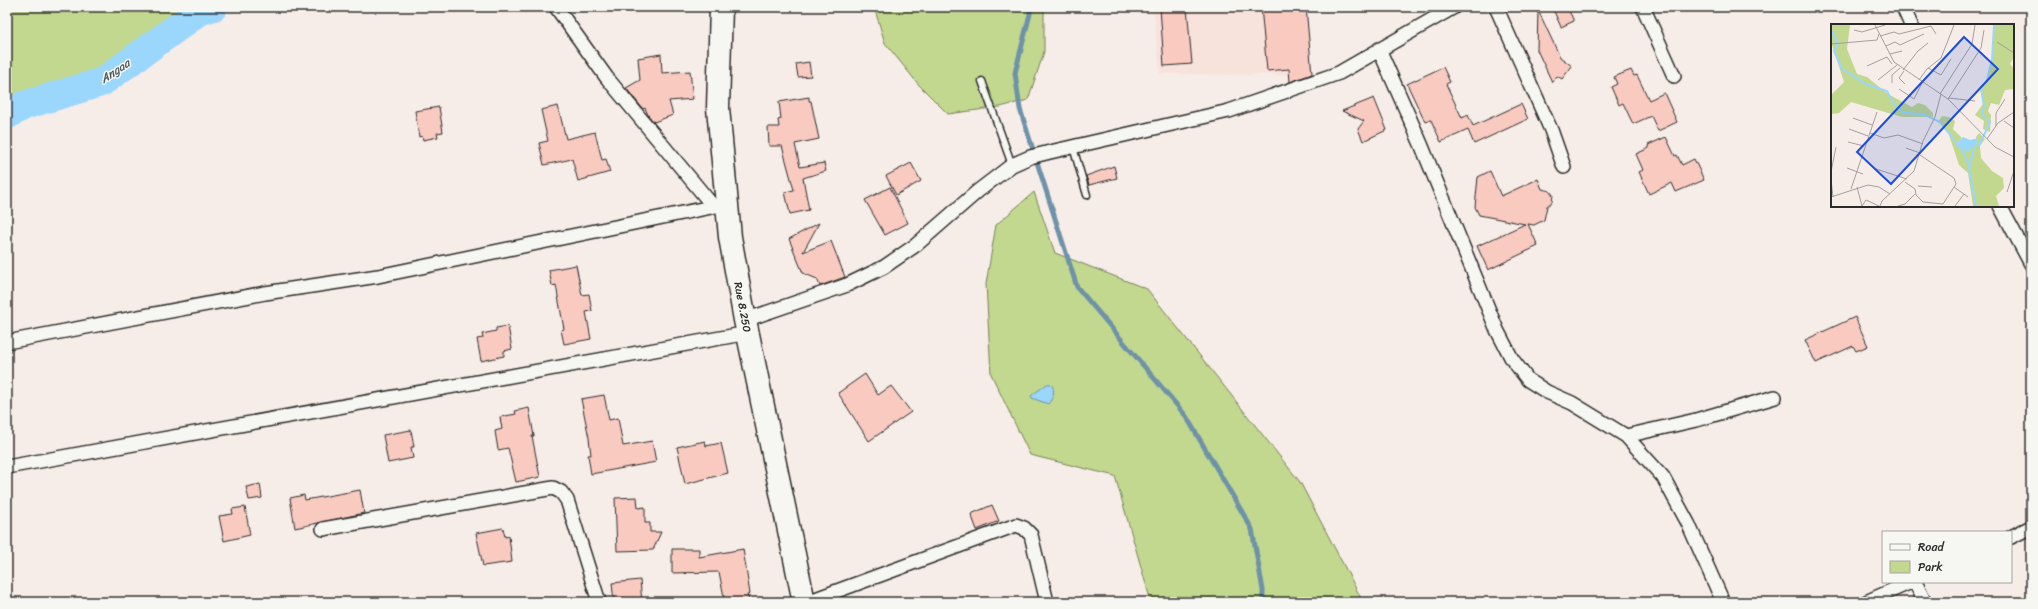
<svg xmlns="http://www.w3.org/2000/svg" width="2038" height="609" font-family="Sriracha,sans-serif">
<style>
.built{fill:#f8e2dc}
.green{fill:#c1d88e;stroke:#76825c}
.water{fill:#9bd7fc;stroke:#6e92a8}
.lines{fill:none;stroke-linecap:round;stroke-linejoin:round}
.stream{stroke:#6e92a8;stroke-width:5}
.river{stroke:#9bd7fc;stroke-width:29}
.building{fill:#f9cac0;stroke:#2b2b2b}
.lane-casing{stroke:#2b2b2b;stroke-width:9}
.street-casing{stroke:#2b2b2b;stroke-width:16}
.highway-casing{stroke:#2b2b2b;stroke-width:25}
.path{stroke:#2b2b2b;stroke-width:2.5;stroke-dasharray:1 3;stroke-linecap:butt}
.lane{stroke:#f6f6f2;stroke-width:6}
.street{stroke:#f6f6f2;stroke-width:13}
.highway{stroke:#f6f6f2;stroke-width:22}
.labels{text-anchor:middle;stroke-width:3;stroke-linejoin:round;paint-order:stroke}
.street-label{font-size:11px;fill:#2b2b2b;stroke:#f6f6f2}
.water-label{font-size:12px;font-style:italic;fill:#47565f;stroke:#f6f6f2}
.inset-river{fill:none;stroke:#9bd7fc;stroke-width:2}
.inset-road{fill:none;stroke:#a59f9c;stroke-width:1}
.view{fill:#1d4ed8;fill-opacity:0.15;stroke:#1d4ed8;stroke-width:2}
.inset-edge{fill:none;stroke:#2b2b2b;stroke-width:2}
</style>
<rect width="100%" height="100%" fill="#f7ede8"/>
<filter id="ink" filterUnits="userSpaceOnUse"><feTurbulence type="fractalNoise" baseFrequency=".025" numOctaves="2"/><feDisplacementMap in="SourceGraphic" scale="8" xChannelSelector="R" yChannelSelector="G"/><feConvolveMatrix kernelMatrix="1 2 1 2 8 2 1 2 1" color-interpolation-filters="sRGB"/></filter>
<g filter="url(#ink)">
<!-- built -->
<path class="built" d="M1153,7H1285L1292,75L1160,74Z"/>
<!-- green -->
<path class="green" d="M7,7H213L200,11L102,82L25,105L7,115Z
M874,7H1044V52L1028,100L1000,107L948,114L919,85L885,43Z
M1034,192L1055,253L1147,289L1300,482L1363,602H1151L1115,476L1030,455L991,374L986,284L996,225Z"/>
<!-- water -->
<path class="water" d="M1047,384H1051C1056,391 1053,398 1048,404L1032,398L1031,396Z"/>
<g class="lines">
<!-- stream -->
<path class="stream" d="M1030,7V14L1015,73L1020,109L1077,287L1186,416L1252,529L1263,590V602"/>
<!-- river -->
<path class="river" d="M7,115L25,105L102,82L200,11L213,7"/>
</g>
<!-- building -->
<path class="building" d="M1160,7H1187L1192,64L1164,66Z
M1261,7H1306L1312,74L1290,82L1289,69L1267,71Z
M1552,7H1567L1574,21L1561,27Z
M1538,10L1560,57L1572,66L1562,79L1557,76L1552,82L1537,50Z
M661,54L662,73L690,71L693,99L669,101L673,115L654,122L648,115L645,108L643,109L626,88L640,80L638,58Z
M809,62L811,76L798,77L796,64Z
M1443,67L1450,82L1446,84L1462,118L1468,115L1473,126L1521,104L1528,119L1474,144L1468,130L1441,142L1431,120L1425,122L1407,84Z
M1631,70L1634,76L1637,75L1649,100L1664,93L1677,122L1658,131L1651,116L1633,124L1623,103L1619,105L1611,87L1617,84L1614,77Z
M809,97V101H811L819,139L795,144L800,167L824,163L826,171L803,178L809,210L790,214L785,192L794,190L782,146H769L768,127H779L778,120L781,119L779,102Z
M1374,98L1387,130L1363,141L1358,129L1364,121L1342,111Z
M558,106L566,139L595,132L602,160L606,159L610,172L578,181L572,159L544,165L539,143L548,141L541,110Z
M439,107L443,132L437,133L438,137L423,140L422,136L419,137L415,111Z
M1666,137L1675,156L1677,155L1682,165L1694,159L1704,180L1676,192L1672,183L1649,194L1639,172L1643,170L1636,154L1649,148L1648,145Z
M911,163L921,181L896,195L886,176Z
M1114,166L1117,178L1089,185L1086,176Z
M1490,171L1501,196L1538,179L1542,189L1550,191L1553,195L1552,202L1547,206L1544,220L1534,225L1528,224L1538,246L1488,270L1477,246L1525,224L1479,215L1475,207L1478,177Z
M890,187L908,223L885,235L865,200Z
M819,223L803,252L831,241L845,277L820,286L817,279L803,273L789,239Z
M576,265L582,295L589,294L592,311L586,312L591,339L564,344L561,330L564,329L559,302L556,285L552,286L549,270Z
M1855,317L1868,346L1856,351L1853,346L1816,363L1805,340Z
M508,326L512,349L504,351V356L481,361L477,339L483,338L482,334L496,331V328Z
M865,374L878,395L891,386L911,412L869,441L838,393Z
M604,395L609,420L618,418L623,446L652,441L656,462L591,474L588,455H591L589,438L581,399Z
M529,408L534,436H532L540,477L516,482L508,448L498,450L495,431L502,429L500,417L516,414L515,411Z
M411,430L414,447H411L413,458L388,463L383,435Z
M705,441L706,446L721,443L728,473L685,484L677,447Z
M260,484L262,498L249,500L246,487Z
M360,490L364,513L295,528L290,498L304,495L305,500Z
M637,497L638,508L645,507V523H650V532H661L653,550L617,551L615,498Z
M992,505L999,521L977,530L971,514Z
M245,507L250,535L224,541L219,516L233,514L232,509Z
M503,528L505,537L509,536L512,562L483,566L476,533Z
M672,549H699V557L743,549L750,594L747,595L750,602H725L719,572L672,573Z
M640,580L642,602H614L612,583Z"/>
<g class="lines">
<defs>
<path id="lane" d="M982,81L1012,165
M1073,147L1087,195"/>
<path id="street" d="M556,7L607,78L713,206
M1496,7L1551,130L1564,167
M1643,7L1674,76
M1903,7L1911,25
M1379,49L1421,144L1497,330L1512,359L1528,380L1547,392L1572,403L1626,436L1663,477L1688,523L1723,602
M2000,206L2031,264
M745,320L847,285L884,267L916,245L978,191L1012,165L1030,157L1050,152L1229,111L1339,73L1454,7
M7,342L265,293L378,276L726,204
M1626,436L1696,420L1775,397
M7,467L748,333
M323,529L553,488L561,492L567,500L599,602
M2011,537L2031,527
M1915,582L1925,602
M807,602L1016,525L1024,528L1031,535L1047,602
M1866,602L1911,582"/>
<path id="highway" d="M721,7L718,108L730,237L745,320L804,602"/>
</defs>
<!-- lane casing -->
<use href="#lane" class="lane-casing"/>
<!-- street casing -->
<use href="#street" class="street-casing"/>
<!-- highway casing -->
<use href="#highway" class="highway-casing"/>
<!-- path -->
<path class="path" d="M685,573V577"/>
<!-- lane -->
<use href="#lane" class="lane"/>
<!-- street -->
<use href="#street" class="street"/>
<!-- highway -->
<use href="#highway" class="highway"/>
</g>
</g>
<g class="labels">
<!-- street labels -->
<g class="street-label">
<text transform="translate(743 307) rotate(79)" y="4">Rue 8.250</text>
</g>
<!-- water labels -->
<g class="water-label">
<text transform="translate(115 71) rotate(-34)" y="4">Angaa</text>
</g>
</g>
<!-- overview -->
<g transform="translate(1831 24)">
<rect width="183" height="183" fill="#f7ede8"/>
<path d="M0,1H19L16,25L26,50L36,53L57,70L81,83L87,79L94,81L102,89V93H71L20,78L8,89L0,90V71L13,58L0,18ZM163,1H183V33L179,40L183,45V65L174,66L168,81L160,79L157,87L160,91L159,108L152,105L153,97L144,91L152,80L150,65L156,56L161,35ZM111,92L118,93L124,97L122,105L131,114L126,120L142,122L146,119L145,113L148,109L154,115L149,122L150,134L161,147L172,154L173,164L165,172L168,182H142L137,149L128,141L117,108L107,98Z" fill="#c1d88e"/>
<path d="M132,113L139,116L147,114L146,119L136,128L126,120Z" fill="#9bd7fc"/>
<path class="inset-river" d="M0,6L7,19L3,27L11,45L35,60L56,67L63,80L71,88L94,91L109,98L133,129L138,142M145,182L138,144L143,124L149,120L159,98L151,90L153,82L150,65L156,56L161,35L163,1"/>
<path class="inset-road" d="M44,1L63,38L117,75L164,123L183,133M23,6L31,8L54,1M49,12L63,8L68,10L100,2L105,10M166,18L183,29M0,20L46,16L48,10M55,22L64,18L69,21L93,10M59,30L71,27M36,42L56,33L61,40M97,44L110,51L120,35M72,46L87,27L97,19M73,47L68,54L74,60M47,56L66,41M88,56L96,45L110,34L123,1M61,59V51L69,44M68,65L83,75L91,59M109,70L141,20L144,1M118,74L144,77M117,75L150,24L153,6M22,94L41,101M173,97L183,104M165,102V89L174,75M18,105L37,112M39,109L53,114L67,111L92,120M156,115L167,99L183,88M17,118L33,122M75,124L89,129M16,144L32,150M45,145L76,155M0,148L5,123M0,155L2,173M74,158L84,165L85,171L92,178L112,180L125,160L123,154L89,131M87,162L101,163M26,163L31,182M123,163L137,173M20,165L46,88M176,168L183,147M0,173L37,161L48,163L59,170M31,182L35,176L48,182M49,182L51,177L83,147L92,117L104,93L110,70M67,182L74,180L84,170M124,182L133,170"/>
<path class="view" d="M133,13L167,45L60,160L26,128Z"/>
<rect width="183" height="183" class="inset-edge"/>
</g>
<!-- margin -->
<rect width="2038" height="609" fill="none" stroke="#f6f6f2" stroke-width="24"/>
<rect x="12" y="12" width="2014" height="585" fill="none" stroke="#2b2b2b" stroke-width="1.5" filter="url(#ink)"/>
<!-- legend -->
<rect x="1882" y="531" width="130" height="52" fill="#f6f6f2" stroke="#a5a5a2"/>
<rect x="1890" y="544" width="20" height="6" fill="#f6f6f2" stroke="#a5a5a2"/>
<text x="1918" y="551" font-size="12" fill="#2b2b2b">Road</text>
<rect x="1890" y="561" width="20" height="12" fill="#c1d88e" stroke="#a5a5a2"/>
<text x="1918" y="571" font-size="12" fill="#2b2b2b">Park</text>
</svg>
